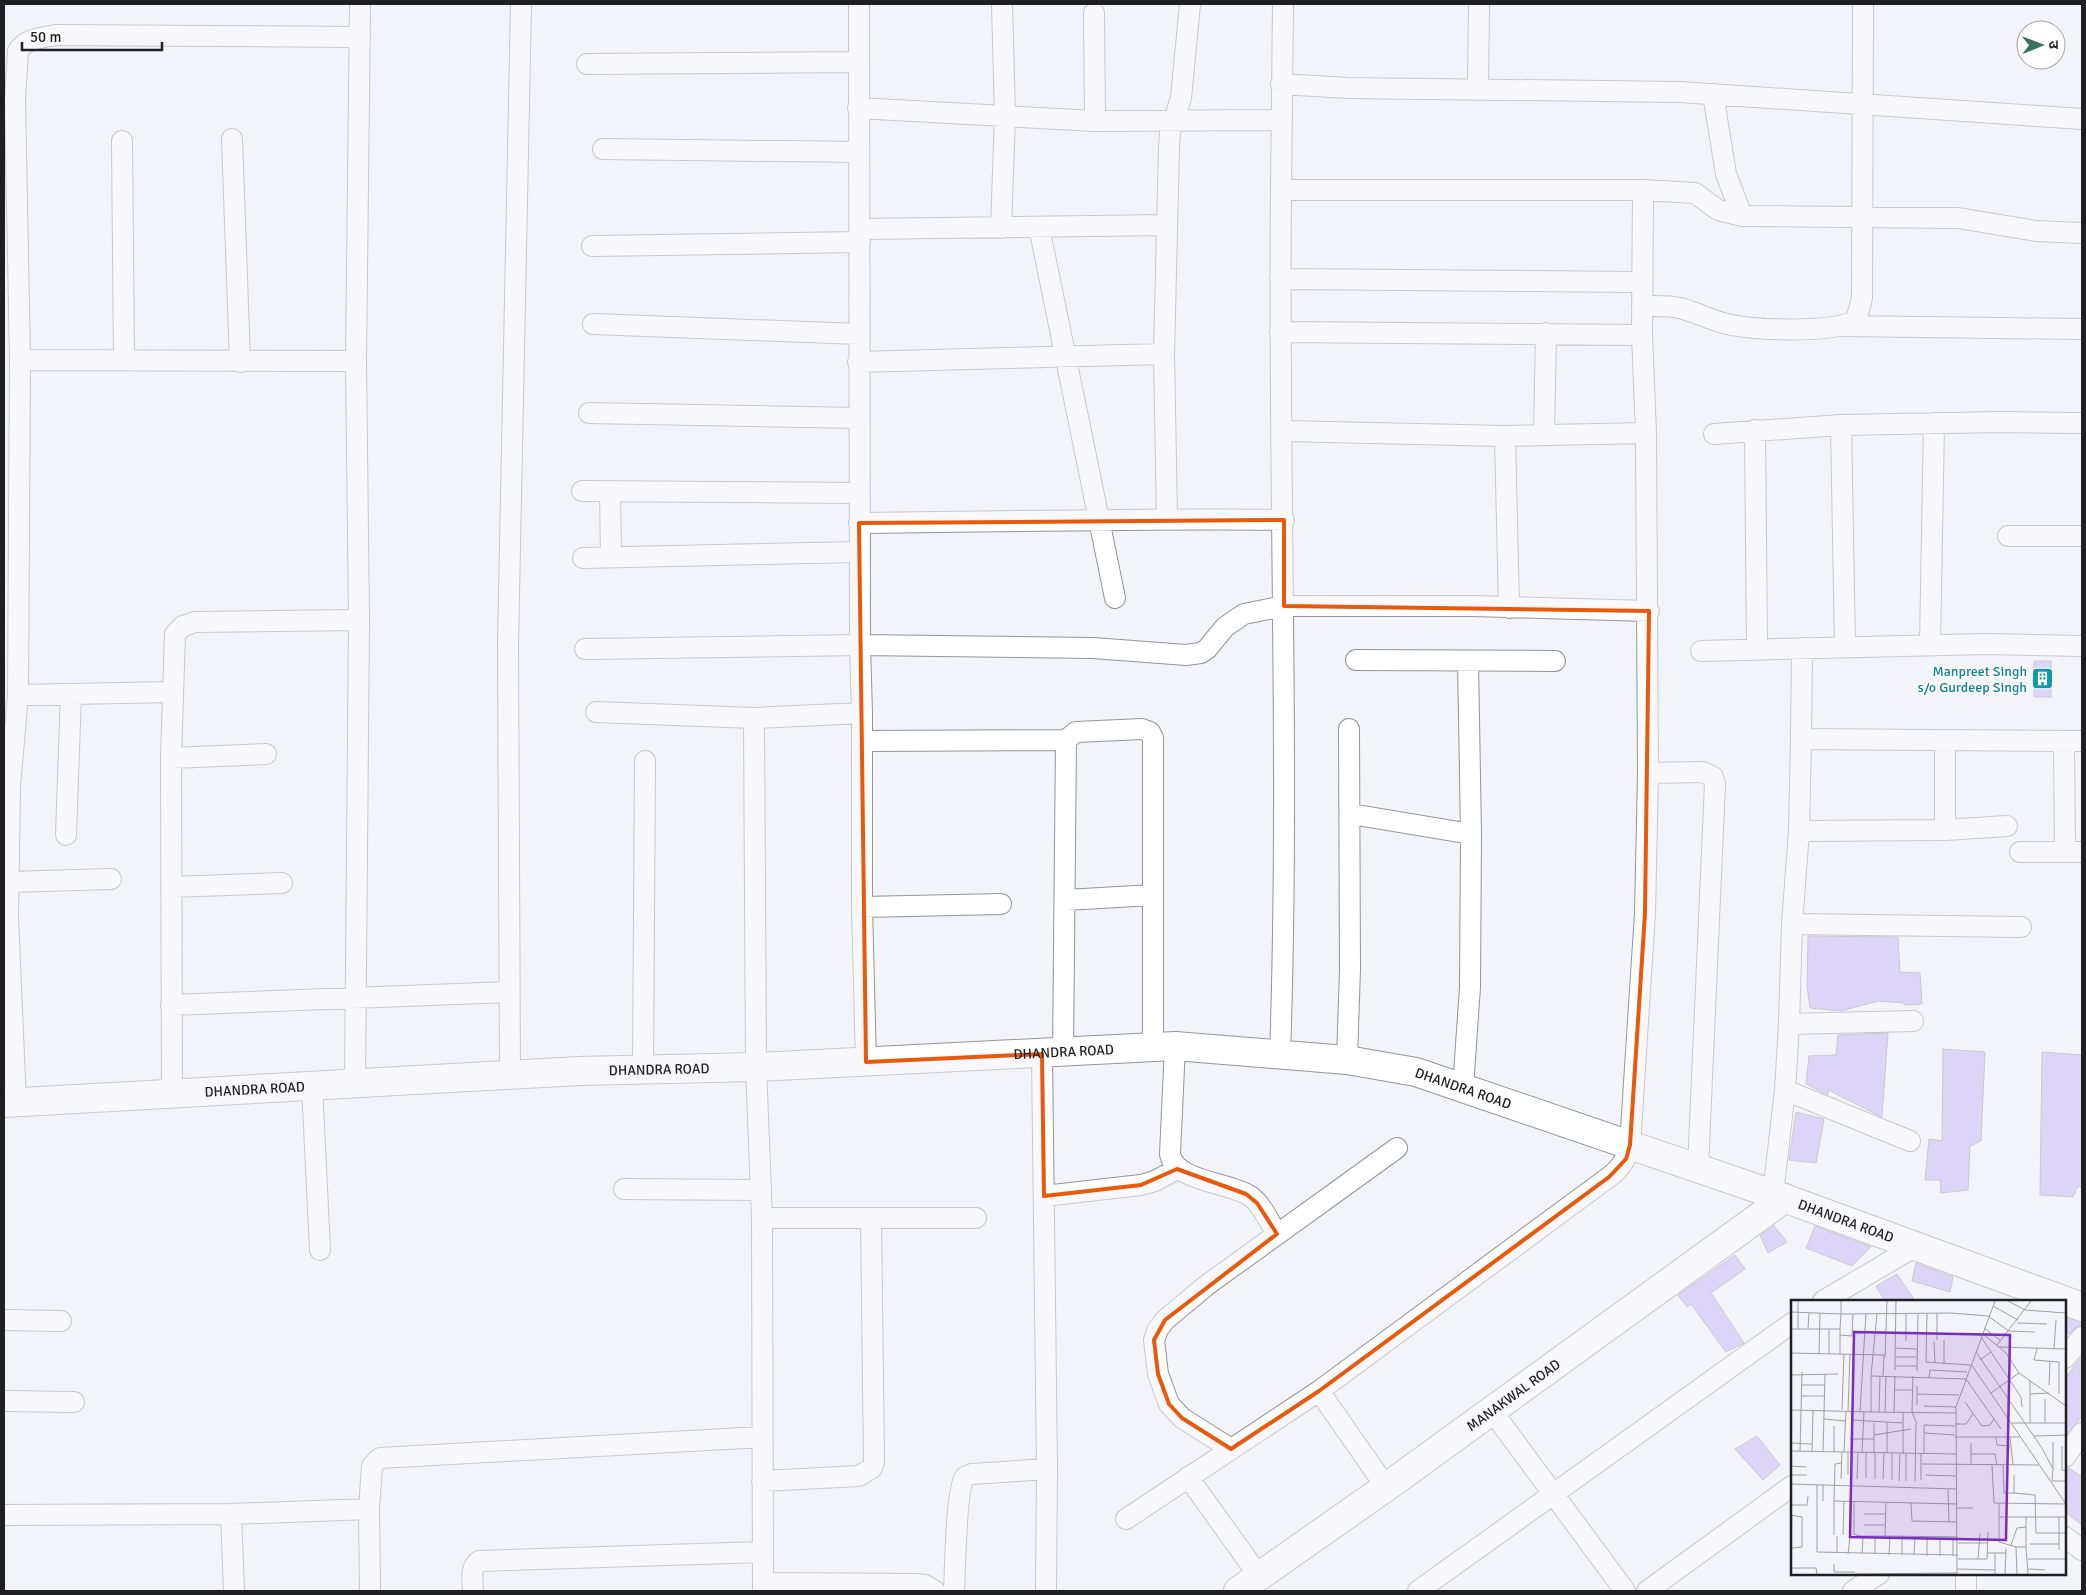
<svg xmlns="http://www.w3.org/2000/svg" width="2086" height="1595" font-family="Signika,'Noto Sans Devanagari',sans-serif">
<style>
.building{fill:#c1b2f5;stroke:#98979c}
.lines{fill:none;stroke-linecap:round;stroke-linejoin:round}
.street-casing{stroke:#939399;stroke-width:22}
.secondary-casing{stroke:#939399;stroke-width:30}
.street{stroke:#fff;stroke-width:20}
.secondary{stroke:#fff;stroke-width:28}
.marked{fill:none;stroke:#e8590c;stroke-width:4;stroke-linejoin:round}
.labels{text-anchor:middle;stroke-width:4;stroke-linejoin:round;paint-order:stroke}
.culture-label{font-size:14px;fill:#0d838f;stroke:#fff;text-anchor:end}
.street-label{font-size:14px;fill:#1f1f22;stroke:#fff}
.inset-road{fill:none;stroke:#9e9ea4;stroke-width:1}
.view{fill:#7b2cbf;fill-opacity:0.15;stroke:#7b2cbf;stroke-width:2.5}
.inset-edge{fill:none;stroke:#1f1f22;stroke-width:2.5}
</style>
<rect width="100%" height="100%" fill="#f3f3fa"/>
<!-- building -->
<path class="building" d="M2034,661H2051V697H2034Z
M1808,936L1898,937L1900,972L1920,973L1922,1004L1904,1005V1003L1879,1001L1840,1011L1810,1008L1807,986Z
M1888,1033L1882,1117L1828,1090V1095L1806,1084L1809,1056L1836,1055L1838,1035Z
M1943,1049L1985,1052L1981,1141L1970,1146L1968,1190L1941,1193L1940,1180H1925L1929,1139L1942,1141Z
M2042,1052L2082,1055V1188L2078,1186L2073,1197L2040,1195Z
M1796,1112L1824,1119L1816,1163L1789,1160Z
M1774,1226L1787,1242L1768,1253L1760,1235Z
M1815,1226L1871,1247L1852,1266L1806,1248Z
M1735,1255L1745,1269L1711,1293L1744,1343L1726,1352L1691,1304L1687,1307L1678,1295Z
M1916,1263L1953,1277L1950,1292L1912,1281Z
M1897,1274L1915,1301H1885L1876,1286Z
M2065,1317L2082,1322V1325L2077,1326L2069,1334L2065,1332Z
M2082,1356V1416L2065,1437V1378Z
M1757,1436L1780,1465L1763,1480L1735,1449Z
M2069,1468L2082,1477V1525L2065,1512V1469Z"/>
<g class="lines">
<defs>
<path id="street" d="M859,4L860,645L862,713V907L866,1062
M1094,13L1095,121
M587,64L859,62
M1281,84L1348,88L1680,92L2082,119
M1478,88L1479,4
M1713,94L1726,174L1742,216
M858,108L1095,121L1280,120
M232,139L240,362
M122,141L124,360
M603,149L858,152
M1281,190L1283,4
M1039,227L1115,598
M1001,228L1005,116L1002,4
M860,229L1166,225
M592,246L860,242
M1280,279L1642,282
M1642,306C1654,306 1667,305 1680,308C1695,312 1709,319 1723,323C1753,331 1829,333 1856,321L1862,298L1863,4
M593,324L859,334
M1844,326L2082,329
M1280,332L1642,335
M356,361L20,360L15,99L18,51C26,38 42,38 56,35L360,37
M858,362L1164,354
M589,413L859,418
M1841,425L2001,422L2082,423
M1755,430L1757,649
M1283,431L1505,436L1646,433
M1714,434L1841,425L1845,647
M1544,435L1546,333
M1505,436L1509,608
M582,491L859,493
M610,491L611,557
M1167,518L1164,354L1169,147L1170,132L1181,98L1190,4
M859,523C1001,522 1142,518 1284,520
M2008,536H2082
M583,558L859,552
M1930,645L1934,423
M585,649L860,645L1093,648L1186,655L1201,653L1207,649L1225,627L1244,614L1284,606H1471L1649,611
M1701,651L1986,644L2082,646
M1356,660L1555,661
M18,695L173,692
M596,712L754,718L862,713
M754,718L756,1067L762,1218L763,1591
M1801,739L1802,648
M862,741L1066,740
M2064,741L2065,852
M171,758L266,754
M1648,773L1703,772L1713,777L1715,784L1698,1168
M1351,814L1471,834
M1945,830V740
M1799,831L1945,830L2007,826
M66,835L71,694
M2020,852H2082
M9,882L111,879
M171,887L282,883
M1066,900L1153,895
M862,907L1001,904
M1792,924L2021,927
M171,1005L509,992
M1789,1024L1913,1021
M1175,1046L1170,1154C1175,1182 1229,1182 1250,1196C1262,1204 1269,1222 1277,1234
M1063,1053L1066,740L1076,732L1142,729L1150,732L1153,738V1048
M1042,1054L1047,1469L1046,1591
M1280,1055C1290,767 1278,478 1281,190H1643
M1347,1060L1350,969L1349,729
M643,1071L645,761
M510,1075L508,644L521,4
M355,1083L359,620L356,361L360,4
M312,1085L320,1250
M1463,1088L1470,987L1471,834L1468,661
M1785,1090L1910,1141
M172,1093L171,758L175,634L183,626L195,622L359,620
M16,1103L8,917L10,786L18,695L20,360
M624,1189L760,1190
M1773,1194L1785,1090L1789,1024L1792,924L1799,831L1801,739L2082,741
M1044,1196L1141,1185L1155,1181L1177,1169
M762,1218H976
M1823,1301L1916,1246
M4,1320L61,1321
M2065,1358L2082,1337
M1319,1391L1386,1487
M4,1401L74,1402
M1492,1411L1625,1591
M1231,1449L1182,1418L1169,1404L1158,1374L1154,1340L1158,1329L1165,1320L1207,1285L1397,1148
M2065,1457L2082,1433
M1188,1477L1259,1576
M762,1481L859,1476L872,1468L874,1462L871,1218
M4,1515L231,1514
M1126,1519L1319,1391L1609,1177C1621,1168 1626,1160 1630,1145L1645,913L1648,773L1646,433L1642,335L1643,190L1695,193L1718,210L1742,216L1958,218L2036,231L2082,233
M2065,1537L2082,1550
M1966,1574V1591
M763,1583L915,1584L925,1585L935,1591
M234,1591L231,1514L369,1509
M370,1591L369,1509L372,1466L380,1458L762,1437
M473,1591C473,1580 469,1569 479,1561L762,1552
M954,1591C955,1574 956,1487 965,1477C967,1475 970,1475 972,1474L1047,1469
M1418,1591L1792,1323
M1647,1591L1792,1486
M1853,1591L1879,1574"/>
<g id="secondary">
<path id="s1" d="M4,1103L579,1071L756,1067L1175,1046L1347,1060L1416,1072L1773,1194L2082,1307"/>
<path id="s2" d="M1238,1591L1392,1483L1785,1198"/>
</g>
</defs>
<!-- street casing -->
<use href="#street" class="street-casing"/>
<!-- secondary casing -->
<use href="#secondary" class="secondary-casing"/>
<!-- street -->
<use href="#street" class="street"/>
<!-- secondary -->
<use href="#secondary" class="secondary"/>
</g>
<!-- marked area -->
<path d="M0 0H2086V1595H0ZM1284,520V606L1649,611L1645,913L1630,1145L1626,1159L1609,1177L1319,1391L1231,1449L1182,1418L1169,1404L1158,1374L1154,1340L1165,1320L1277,1234L1257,1203L1246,1194L1177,1169L1141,1185L1044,1196L1042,1054L866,1062L859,523Z" fill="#f3f3fa" fill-opacity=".55" fill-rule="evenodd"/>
<path class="marked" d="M1284,520V606L1649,611L1645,913L1630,1145L1626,1159L1609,1177L1319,1391L1231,1449L1182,1418L1169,1404L1158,1374L1154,1340L1165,1320L1277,1234L1257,1203L1246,1194L1177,1169L1141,1185L1044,1196L1042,1054L866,1062L859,523Z"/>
<!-- icons -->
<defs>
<symbol id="building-square" viewBox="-11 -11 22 22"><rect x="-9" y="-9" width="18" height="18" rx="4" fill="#0f9aa8" stroke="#fff"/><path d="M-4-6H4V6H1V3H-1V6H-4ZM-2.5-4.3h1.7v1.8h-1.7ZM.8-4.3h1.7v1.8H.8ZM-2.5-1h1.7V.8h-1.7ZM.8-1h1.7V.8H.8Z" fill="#fff"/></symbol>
</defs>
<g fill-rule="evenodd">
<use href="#building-square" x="2030" y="666" width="25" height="25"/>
</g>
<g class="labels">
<!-- culture labels -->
<g class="culture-label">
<text x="2027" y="676">Manpreet Singh<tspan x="2027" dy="16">s/o Gurdeep Singh</tspan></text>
</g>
<!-- street labels -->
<g class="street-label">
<text dy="5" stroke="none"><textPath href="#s1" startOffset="1061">DHANDRA ROAD</textPath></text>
<text dy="5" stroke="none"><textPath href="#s1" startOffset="656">DHANDRA ROAD</textPath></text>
<text dy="5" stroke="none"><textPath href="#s1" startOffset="251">DHANDRA ROAD</textPath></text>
<text dy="5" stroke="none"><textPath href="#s1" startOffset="1465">DHANDRA ROAD</textPath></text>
<text dy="5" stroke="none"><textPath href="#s1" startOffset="1870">DHANDRA ROAD</textPath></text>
<text dy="5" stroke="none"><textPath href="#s2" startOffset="338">MANAKWAL ROAD</textPath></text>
</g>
</g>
<!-- overview -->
<g transform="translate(1791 1300)">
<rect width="275" height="275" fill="#f3f3fa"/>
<path class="inset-road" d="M50,1V14L160,13L197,16L218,31L244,32M217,1L234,10L275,13M202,6L227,20M0,12L50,14L49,29M86,13L80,76L175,79L210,129M136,13L135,62L179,65M226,23L256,24M193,28L210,41M0,29H49V54M7,29V1M17,29L18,13M191,33L215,53L228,73L200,93M49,35L61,36L62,14M190,37L200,52M146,40V13M115,41V13M143,42L144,62M206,45L240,1M208,47L275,49M104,48L126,49M246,48L243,60L268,62V94M263,49L265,20M185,52L251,148L262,169L261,181H275M0,53L93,55L92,76M28,54L29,13M38,54V29M94,57L96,1M104,57L105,1M189,60L200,52L230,97L231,107M153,63V40M180,64L275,204M104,66H126M104,70V57H126M126,71L127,13M228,73L275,106M0,75L47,74M80,76V112L165,113M122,76L121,112L125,122L124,181M138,77L139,70L176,72M239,80V123M11,85H34M258,85L259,61M104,90H121M126,94L168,95M239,94L258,93M11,96H33M254,99V123M174,102L191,126L199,125L203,119M126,105V86M133,106L165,107M0,110L80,112M51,110L53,54M57,111L59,54M69,111L75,13M88,112L89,76M94,112L95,77M103,112L104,76M33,119L54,121M60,120L112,123M96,123V153M221,123H275M164,124H175L182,114M164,126L133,125V133L164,135M83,135L120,129M243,136L275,135M164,137H229M205,137L206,145L219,146M219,137L222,165M59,139H83M0,143L21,144M271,146V170L275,171M0,151L165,154M9,151L11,72M21,152L22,110M32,152L34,74M43,152V126M53,152L55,111M57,153V175M71,153L73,112M83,153V123M112,154V112M115,154V181M133,154V134M180,154H204L206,165M50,163L44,164L43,201L166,204M131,164L248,165M180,164V143M201,165L203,203L274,204M212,165L213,193H223M216,165L218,146M0,166L15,167M262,169V142M0,175H16M135,175L165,176M223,175V193L244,195L245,233H275M75,178V153M50,179L51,152M66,179L67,153M84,179V153M92,179L93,153M101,180V153M130,180V154M108,181L109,154M0,184L165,189M26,185V252L167,255M157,189L158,222M32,201V185M63,202V234L69,236H94L95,203M120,203L121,221L166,222M208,203V217H275M0,205H16L17,196M166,208H182M73,214H95M0,215L11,217V247L0,248M208,217V242L225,247M268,217V250M73,225H94M43,235V201M52,235L53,201M94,236L167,237M149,238V256M167,243H196M239,244H268M220,245L226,228L235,227M235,247V217M0,248L1,215M46,253V236M196,253H215M57,254L59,237M71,254L72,237M84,254V237M98,255L99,236M111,255V236M123,255L124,236M136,256V237M162,256V240M167,259H196L197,232M187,259L189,233M237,259H275M43,264V272H64M0,268H25L26,274M166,269L204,270M237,269L254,270M64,274L166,273M166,274L165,107L204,1M204,274V253M214,274L215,249M226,274L225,247H235L237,274"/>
<path class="view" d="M63,32L219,35L215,240L59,237Z"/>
<rect width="275" height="275" class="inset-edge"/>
</g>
<!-- border -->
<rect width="2086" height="1595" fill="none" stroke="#1f1f22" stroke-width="10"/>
<!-- north arrow -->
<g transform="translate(2041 45) rotate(89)"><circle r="24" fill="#ffffff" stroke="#a5a5a7"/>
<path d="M0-4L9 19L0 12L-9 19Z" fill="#37745f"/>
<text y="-8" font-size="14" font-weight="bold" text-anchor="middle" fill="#1f1f22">उ</text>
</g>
<!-- scale -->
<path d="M22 42v8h140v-8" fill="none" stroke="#1f1f22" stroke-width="2.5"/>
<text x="30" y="42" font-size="15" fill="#1f1f22" stroke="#ffffff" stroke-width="4" paint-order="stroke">50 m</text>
</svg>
